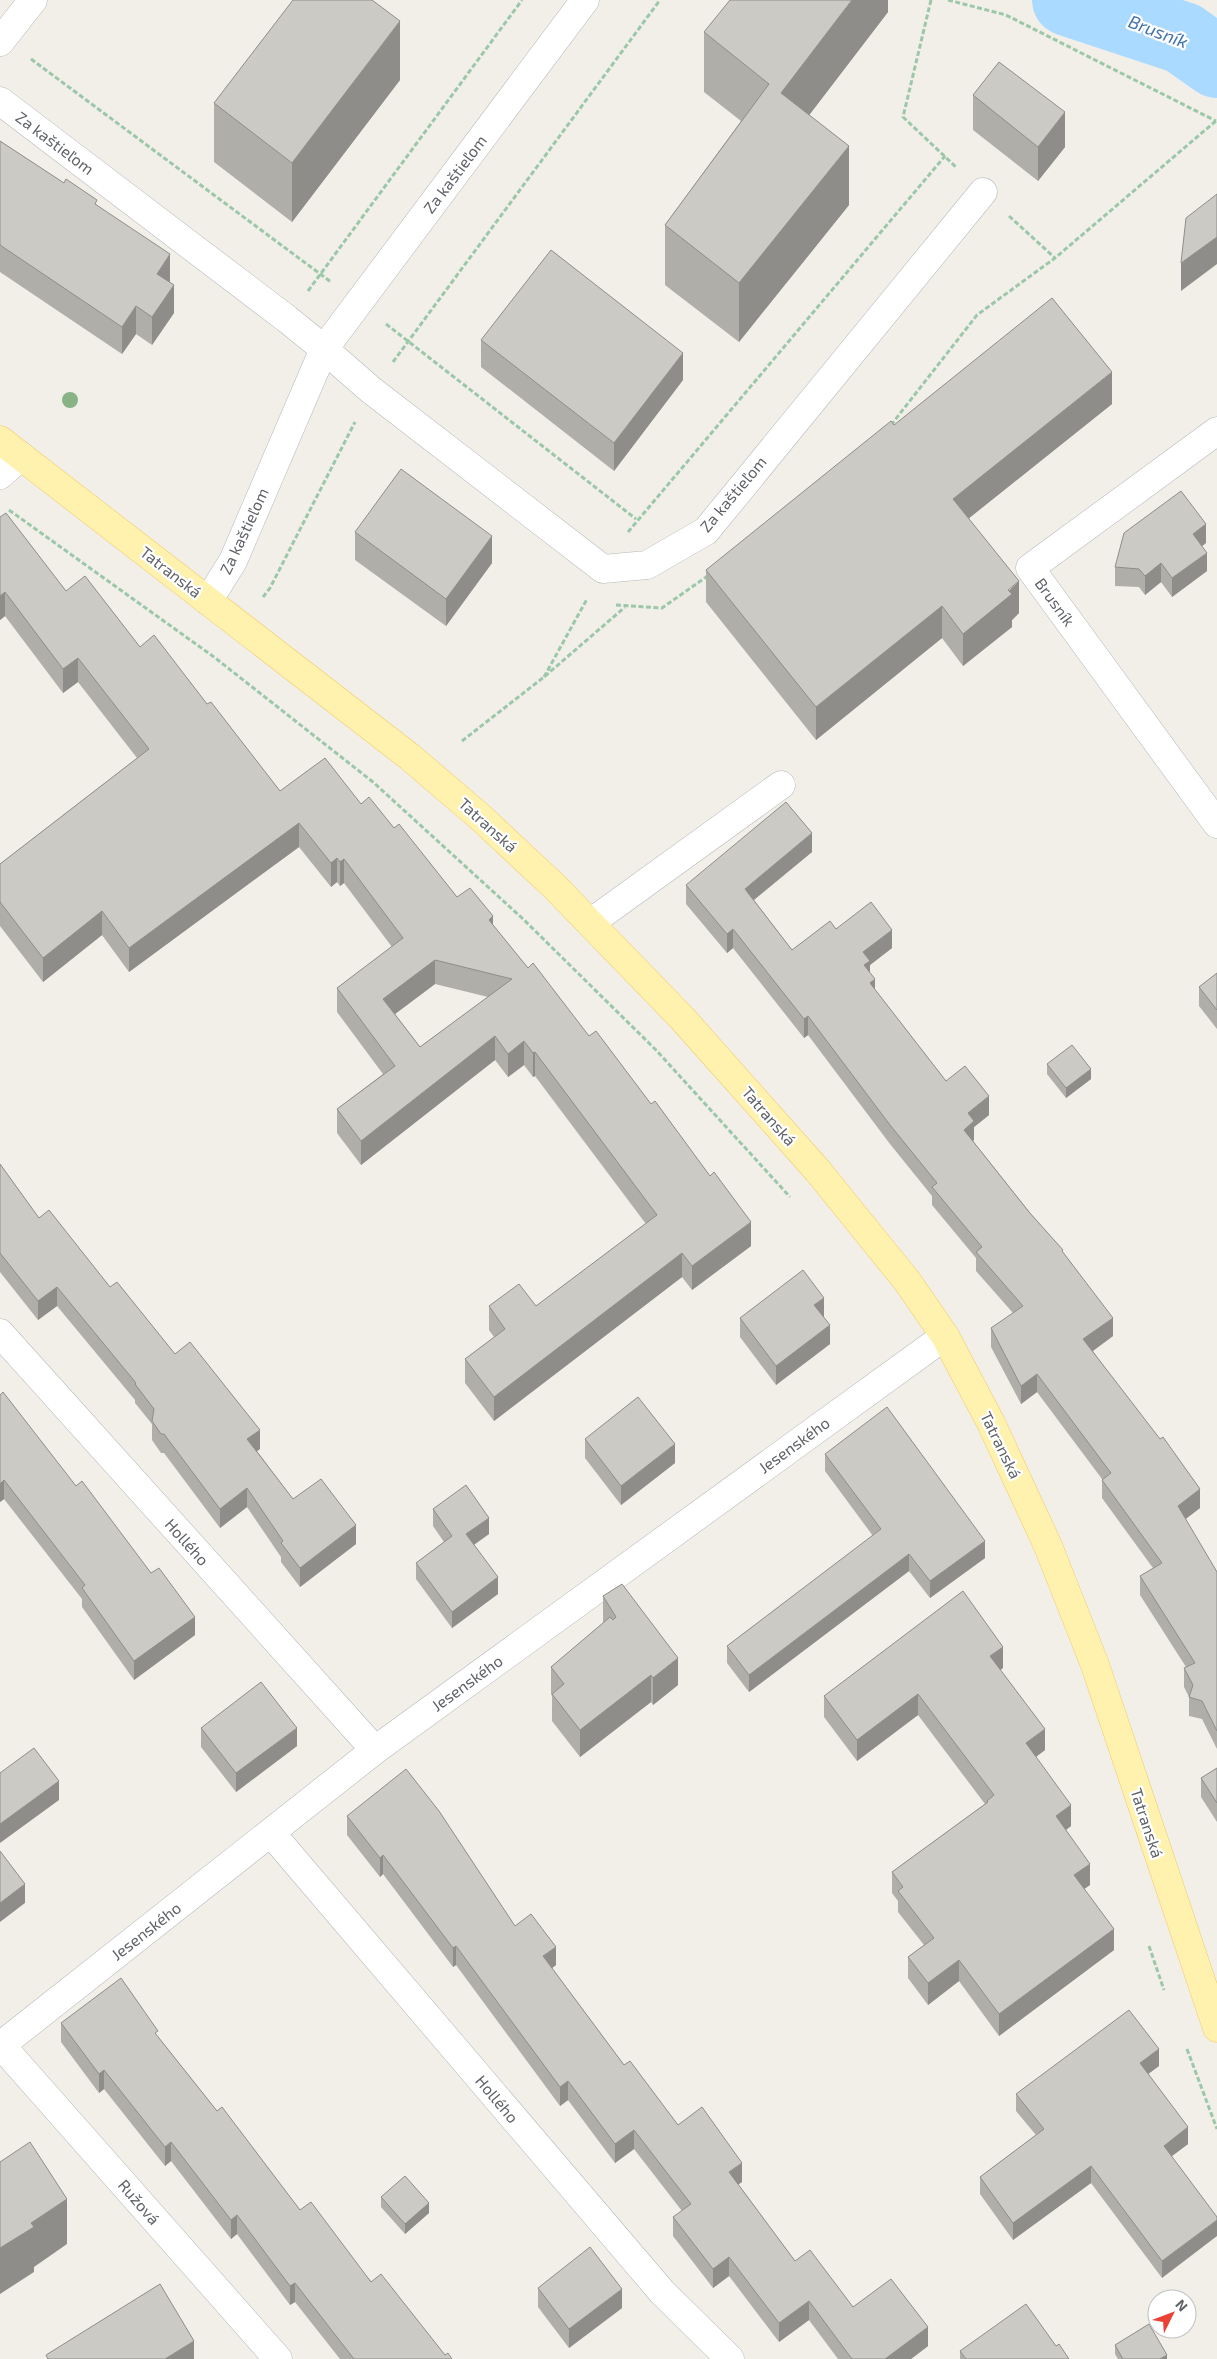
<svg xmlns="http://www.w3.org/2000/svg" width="1217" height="2359" font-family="'Exo 2',sans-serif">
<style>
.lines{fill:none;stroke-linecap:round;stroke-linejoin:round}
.river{stroke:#aadaff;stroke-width:72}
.minor-casing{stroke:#b5b8bc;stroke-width:29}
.major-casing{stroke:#f2c960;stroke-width:29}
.path{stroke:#9cc7a9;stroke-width:3;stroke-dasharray:5 2.5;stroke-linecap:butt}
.minor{stroke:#fff;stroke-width:28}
.major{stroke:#fff2af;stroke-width:28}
.tree{fill:#89b387}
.wall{fill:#afaea9;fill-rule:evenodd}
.shaded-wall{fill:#8f8d8a}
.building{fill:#cccac5;stroke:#8f8d8a;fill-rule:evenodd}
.labels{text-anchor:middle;stroke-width:4.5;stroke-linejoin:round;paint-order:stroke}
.street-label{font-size:16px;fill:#5f6368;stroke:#fff}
.water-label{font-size:18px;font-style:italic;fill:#4174aa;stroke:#fff}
</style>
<rect width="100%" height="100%" fill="#f1efe8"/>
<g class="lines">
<!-- river -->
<path class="river" d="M1068,0L1183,38L1217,62"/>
<defs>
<path id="minor" d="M0,42L33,0
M0,101L287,319L324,349L371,390L603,569L647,565L706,531L983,192
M1217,431L1030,568L1217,824
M0,475L21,456
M208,601L233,561L324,349L585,0
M590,923L781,785
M0,1333L375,1750
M271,1833L662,2292L730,2359
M0,2044L278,2359
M0,2046L375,1750L945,1336"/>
<path id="major" d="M0,440L410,757L479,816L554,886L682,1018L818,1171L907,1281L945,1336L991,1423L1048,1546L1095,1665L1217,2028"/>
</defs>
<!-- minor casing -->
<use href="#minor" class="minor-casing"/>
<!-- major casing -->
<use href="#major" class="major-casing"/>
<!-- path -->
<path class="path" d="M931,0L903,117L957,168
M948,0L1006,15L1216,121
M31,59L331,282
M1009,216L1055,258
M308,291L522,0
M386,324L636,519
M393,362L660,0
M891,425L977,315L1055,258L1217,120
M9,510L214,657L373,782L522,918L656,1050L790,1197
M628,532L945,156
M263,597L270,588L355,422
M616,605L662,608L709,575
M544,677L587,599
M462,741L544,677L625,607
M1149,1946L1164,1990
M1187,2049L1217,2129"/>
<!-- minor -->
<use href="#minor" class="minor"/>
<!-- major -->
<use href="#major" class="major"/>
</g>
<!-- trees -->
<circle class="tree" cx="70" cy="400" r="8"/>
<!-- wall -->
<path class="wall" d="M888,0V12L809,115L849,205L739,342L665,285V225L741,121L704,92V32Z
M400,80L292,222L214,162V103Z
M973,95L1065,147L1038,181L973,130Z
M0,141L97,205L170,281L169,283L174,313L152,345L136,334L122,354L0,272Z
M481,340L683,380L614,471L481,367Z
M1112,404L969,518L1019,613L1012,620V627L963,666L942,638L816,740L706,602V570L894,425Z
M0,517L66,591L140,647L207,704L280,791L361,804L394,828L457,897L493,925L528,968L589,1036L751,1246L692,1290L682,1277L494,1421L465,1383V1359L494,1337L489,1330V1306H536L646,1224L535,1076L533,1077L524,1065L508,1077L495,1060L361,1165L337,1133V1109L383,1074L337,1012V988L392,947L344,883L340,886L337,882L331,887L299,847L129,972L102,935L43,982L0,926V864L137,758L78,682L63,693L5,616L0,620ZM435,984L488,997L420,1047L395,1014Z
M355,532L492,563L446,626L355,560Z
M1206,543L1202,546L1207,571L1172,597L1161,582L1145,595L1139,587L1115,586V567Z
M812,852L754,900L792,950L836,929L892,948L870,965V973L875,990L946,1081L989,1115L974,1127V1140L973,1141L1063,1254L1113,1336L1093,1351L1200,1508L1185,1519L1217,1572V1749L1202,1719L1189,1716V1697L1184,1687V1668L1186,1667L1140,1595V1576L1153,1568L1102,1498V1479L1037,1392L1021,1404L991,1347V1328L1013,1313L976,1271V1258L932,1205V1196L890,1144L808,1035L804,1038L733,948L727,953L686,904V885Z
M1217,973V1029L1199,1006V987Z
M1047,1064L1091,1079L1066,1098L1047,1074Z
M0,1164L39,1218L110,1287L175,1354L260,1449L257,1451L293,1499L356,1544L300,1587L281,1562V1557L247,1507L220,1528L164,1453H161L152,1440V1424L135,1403V1400L57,1306L38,1320L0,1272Z
M824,1317L830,1344L776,1385L740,1337V1318Z
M0,1395L195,1635L134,1680L82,1607V1599L4,1499L0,1502Z
M585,1439L675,1463L621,1505L585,1458Z
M825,1454L985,1558L930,1598L909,1571L749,1692L727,1663V1646L873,1536L825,1471Z
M433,1509L489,1534L474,1545L498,1594L452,1628L416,1579V1563L444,1542L433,1526Z
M603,1596L678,1685L653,1705L651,1702L580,1757L552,1721V1696L551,1694V1667L603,1623Z
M1003,1668L1000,1670L1045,1750L1036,1757L1071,1826L1066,1830L1090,1885L1084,1889L1114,1950L999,2036L959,1981L928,2005L908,1978V1957L924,1945L898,1912V1901L892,1893V1872L985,1804L918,1715L857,1761L824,1717V1696Z
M201,1728L297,1746L236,1792L201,1747Z
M1217,1768V1822L1201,1797V1778Z
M347,1816L515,1926L556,1965L552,1968L624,2065L678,2125L742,2182L738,2184L795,2261L853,2307L928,2346L911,2359H838L809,2320L779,2342L729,2276L713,2288L673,2236V2217L682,2211L634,2149L615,2163L568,2100L560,2106L456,1965L453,1967L383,1874L380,1877L347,1835Z
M61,2023L158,2037L217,2111L300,2210L445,2355L452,2359H340L295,2302L290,2305L237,2234L231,2239L171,2161L165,2166L104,2089L99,2093L61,2042Z
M1159,2066L1148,2074L1188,2144L1172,2156L1162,2278L1091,2183L1013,2240L980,2194V2177L1036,2135L1016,2111V2094Z
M381,2197L429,2213L405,2234L381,2207Z
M538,2288L622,2308L569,2348L538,2307Z
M1115,2345L1167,2359H1118L1115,2354Z
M1056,2346L1069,2359H960V2351Z"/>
<!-- shaded-wall -->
<path class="shaded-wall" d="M852,0H888V12L781,152V93Z
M400,21V80L292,222V163Z
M1065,112V147L1038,181V147Z
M849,146V205L739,342V283Z
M1217,237V264L1181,291V263Z
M170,254V281L157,302V274Z
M174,285V313L152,345V317Z
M136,306V334L122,354V327Z
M683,353V380L614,471V443Z
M1112,372V404L953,531V499Z
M1206,524V543L1193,553V534Z
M492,536V563L446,626V599Z
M1207,553V571L1172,597V578Z
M1161,563V582L1145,595V576Z
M1019,581V613L1012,620V627L963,666V634Z
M5,592V616L0,620V596Z
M942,606V638L816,740V707Z
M78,658V682L63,693V669Z
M299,823V847L129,972V948Z
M812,833V852L745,907V889Z
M337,858V882L331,887V863Z
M344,859V883L340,886V862Z
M102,911V935L43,982V958Z
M493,916V940L489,920Z
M733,929V948L727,953V934Z
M892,930V948L870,965V979L864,984L863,952Z
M435,960V984L383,1023V999Z
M875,979V998L870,983Z
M808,1016V1035L804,1038V1019Z
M495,1036V1060L361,1165V1141Z
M524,1041V1065L508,1077V1054Z
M535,1052V1076L533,1077V1053Z
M1091,1069V1079L1066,1098V1088Z
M989,1096V1115L974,1127V1140L964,1148V1130L968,1113Z
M751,1222V1246L692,1290V1266Z
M682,1253V1277L494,1421V1397Z
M57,1287V1306L38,1320V1301Z
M824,1298V1317L814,1324V1305Z
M1113,1318V1336L1083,1358V1339Z
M830,1325V1344L776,1385V1366Z
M1037,1374V1392L1021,1404V1386Z
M260,1430V1449L247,1458V1439Z
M675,1444V1463L621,1505V1486Z
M4,1480V1499L0,1502V1484Z
M247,1488V1507L220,1528V1509Z
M1200,1489V1508L1178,1525V1506Z
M489,1518V1534L466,1550V1534Z
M356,1525V1544L300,1587V1568Z
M985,1541V1558L930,1598V1581Z
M909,1554V1571L749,1692V1675Z
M498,1577V1594L452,1628V1612Z
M195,1617V1635L134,1680V1661Z
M1003,1647V1668L990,1678V1656Z
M678,1658V1685L653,1705V1678Z
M651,1675V1702L580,1757V1730Z
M918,1694V1715L857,1761V1740Z
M297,1728V1746L236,1792V1773Z
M1045,1729V1750L1026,1764V1743Z
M59,1781V1800L0,1843V1824Z
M1071,1805V1826L1056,1837V1816Z
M383,1855V1874L380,1877V1858Z
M1090,1864V1885L1074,1896V1875Z
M25,1884V1903L0,1922V1903Z
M1114,1929V1950L999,2036V2014Z
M456,1946V1965L453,1967V1948Z
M556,1947V1965L543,1975V1956Z
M959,1960V1981L928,2005V1983Z
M1159,2049V2066L1140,2080V2063Z
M104,2070V2089L99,2093V2074Z
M568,2081V2100L560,2106V2087Z
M1188,2127V2144L1164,2162V2146Z
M634,2130V2149L615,2163V2144Z
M171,2142V2161L165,2166V2147Z
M742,2163V2182L729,2191V2172Z
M1091,2166V2183L1013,2240V2223Z
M67,2199V2244L34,2267V2272L0,2294V2248L31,2223Z
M429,2203V2213L405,2234V2224Z
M237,2215V2234L231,2239V2220Z
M1217,2220V2236L1162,2278V2261Z
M729,2257V2276L713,2288V2269Z
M295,2283V2302L290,2305V2286Z
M622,2289V2308L569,2348V2329Z
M809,2301V2320L779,2342V2323Z
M928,2327V2346L911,2359H885Z
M194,2341V2359H165Z
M1167,2355V2359H1160Z"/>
<!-- building -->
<path class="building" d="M293,0H372L400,21L292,163L214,103Z
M730,0H852L781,93L849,146L739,283L665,225L769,84L704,32Z
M999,62L1065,112L1038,147L973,95Z
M0,141L64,183L66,179L97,200L95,204L170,254L157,274L174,285L152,317L136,306L122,327L0,245Z
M1217,194V237L1181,263L1186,218Z
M551,250L683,353L614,443L481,340Z
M1052,298L1112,372L953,499L1019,581L1008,590L1012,594L963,634L942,606L816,707L706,570L891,421L894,425Z
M401,469L492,536L446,599L355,532Z
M1181,491L1206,524L1193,534L1207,553L1172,578L1161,563L1145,576L1139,569L1115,567L1124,533Z
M6,513L66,591L85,576L140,647L154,635L207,704L211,702L280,791L325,758L361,804L369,797L394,828L399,824L457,897L470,888L493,916L489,920L528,968L533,963L589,1036L596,1031L651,1104L655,1101L710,1176L714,1172L751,1222L692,1266L682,1253L494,1397L465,1359L505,1329L489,1306L519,1284L536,1306L657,1215L535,1052L533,1053L524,1041L508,1054L495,1036L361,1141L337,1109L395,1066L337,988L403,938L344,859L340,862L337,858L331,863L299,823L129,948L102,911L43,958L0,902V864L149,749L78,658L63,669L5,592L0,596V517ZM435,960L512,979L420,1047L383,999Z
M786,802L812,833L745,889L792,950L830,921L836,929L871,902L892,930L863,952L870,961L864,965L875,979L870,983L946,1081L965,1066L989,1096L968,1113L974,1121L964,1130L1029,1212L1063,1250L1062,1251L1113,1318L1083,1339L1160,1439L1163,1437L1200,1489L1178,1506L1217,1572V1731L1202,1701L1189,1697L1193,1685L1184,1668L1195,1663L1140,1576L1162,1563L1102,1480L1111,1473L1037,1374L1021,1386L991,1328L1023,1306L976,1252L982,1247L932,1187L937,1183L890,1125L808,1016L804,1019L733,929L727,934L686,885Z
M1217,973V1010L1199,987Z
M1072,1045L1091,1069L1066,1088L1047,1064Z
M0,1164L39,1218L49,1210L110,1287L117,1282L175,1354L190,1342L260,1430L247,1439L293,1499L321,1479L356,1525L300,1568L281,1543L283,1541L247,1488L220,1509L164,1434H161L152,1421L154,1409L135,1384L136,1383L57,1287L38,1301L0,1253Z
M803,1270L824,1298L814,1305L830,1325L776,1366L740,1318Z
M3,1392L76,1486L82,1481L151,1573L159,1568L195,1617L134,1661L82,1588L85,1585L4,1480L0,1484V1395Z
M638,1397L675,1444L621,1486L585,1439Z
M887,1407L985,1541L930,1581L909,1554L749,1675L727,1646L881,1529L825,1454Z
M466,1485L489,1518L466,1534L498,1577L452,1612L416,1563L452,1536L433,1509Z
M622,1584L678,1658L653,1678L651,1675L580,1730L552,1694L564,1684L551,1667L610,1617L613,1620L616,1617L603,1596Z
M963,1591L1003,1647L990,1656L1045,1729L1026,1743L1071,1805L1056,1816L1090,1864L1074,1875L1114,1929L999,2014L959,1960L928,1983L908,1957L934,1938L898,1891L903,1887L892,1872L988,1802L987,1801L994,1795L918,1694L857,1740L824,1696Z
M261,1682L297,1728L236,1773L201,1728Z
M34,1748L59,1781L0,1824V1773Z
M1217,1768V1803L1201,1778Z
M406,1769L439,1811L515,1926L531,1914L556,1947L543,1956L624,2065L630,2061L678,2125L702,2107L742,2163L729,2172L795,2261L810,2250L853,2307L891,2279L928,2327L885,2359H852L809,2301L779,2323L729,2257L713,2269L673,2217L691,2204L634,2130L615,2144L568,2081L560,2087L456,1946L453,1948L383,1855L380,1858L347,1816Z
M0,1851L25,1884L0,1903Z
M121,1978L158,2031L155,2033L217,2111L222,2107L300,2210L311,2202L371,2282L381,2274L445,2355L448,2353L452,2359H354L295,2283L290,2286L237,2215L231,2220L171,2142L165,2147L104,2070L99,2074L61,2023Z
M1129,2010L1159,2049L1140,2063L1188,2127L1164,2146L1217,2217V2220L1162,2261L1091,2166L1013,2223L980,2177L1044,2129L1016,2094Z
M30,2142L67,2199L31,2223L34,2227L0,2248V2162Z
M405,2176L429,2203L405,2224L381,2197Z
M590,2247L622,2289L569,2329L538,2288Z
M160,2284L194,2341L165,2359H48L46,2355Z
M1026,2304L1056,2346L1059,2344L1069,2359H966L960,2351Z
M1149,2324L1167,2355L1160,2359H1123L1115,2345Z"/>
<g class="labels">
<!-- street labels -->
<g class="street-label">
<text transform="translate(55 143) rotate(37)" y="6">Za kaštieľom</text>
<text transform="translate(455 174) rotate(-53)" y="6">Za kaštieľom</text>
<text transform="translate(733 494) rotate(-50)" y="6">Za kaštieľom</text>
<text transform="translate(244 531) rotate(-65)" y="6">Za kaštieľom</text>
<text transform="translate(171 572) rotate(38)" y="6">Tatranská</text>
<text transform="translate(1055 602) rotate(54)" y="6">Brusník</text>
<text transform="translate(488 825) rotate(42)" y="6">Tatranská</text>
<text transform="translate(769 1116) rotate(49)" y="6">Tatranská</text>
<text transform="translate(794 1445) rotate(-36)" y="6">Jesenského</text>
<text transform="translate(1001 1445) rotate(64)" y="6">Tatranská</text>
<text transform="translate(187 1542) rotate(48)" y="6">Hollého</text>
<text transform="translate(467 1683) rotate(-36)" y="6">Jesenského</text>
<text transform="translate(1147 1823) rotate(72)" y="6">Tatranská</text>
<text transform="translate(146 1931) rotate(-38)" y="6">Jesenského</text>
<text transform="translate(497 2099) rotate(50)" y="6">Hollého</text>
<text transform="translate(139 2202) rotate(49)" y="6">Ružová</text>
</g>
<!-- water labels -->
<g class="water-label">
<text transform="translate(1158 32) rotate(21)" y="6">Brusník</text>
</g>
</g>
<!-- north arrow -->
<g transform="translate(1172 2314) rotate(48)"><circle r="24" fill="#ffffff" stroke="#bfc1c3"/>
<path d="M0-4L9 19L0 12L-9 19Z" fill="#ea4335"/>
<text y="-8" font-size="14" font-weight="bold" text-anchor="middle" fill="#5f6368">N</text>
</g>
</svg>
